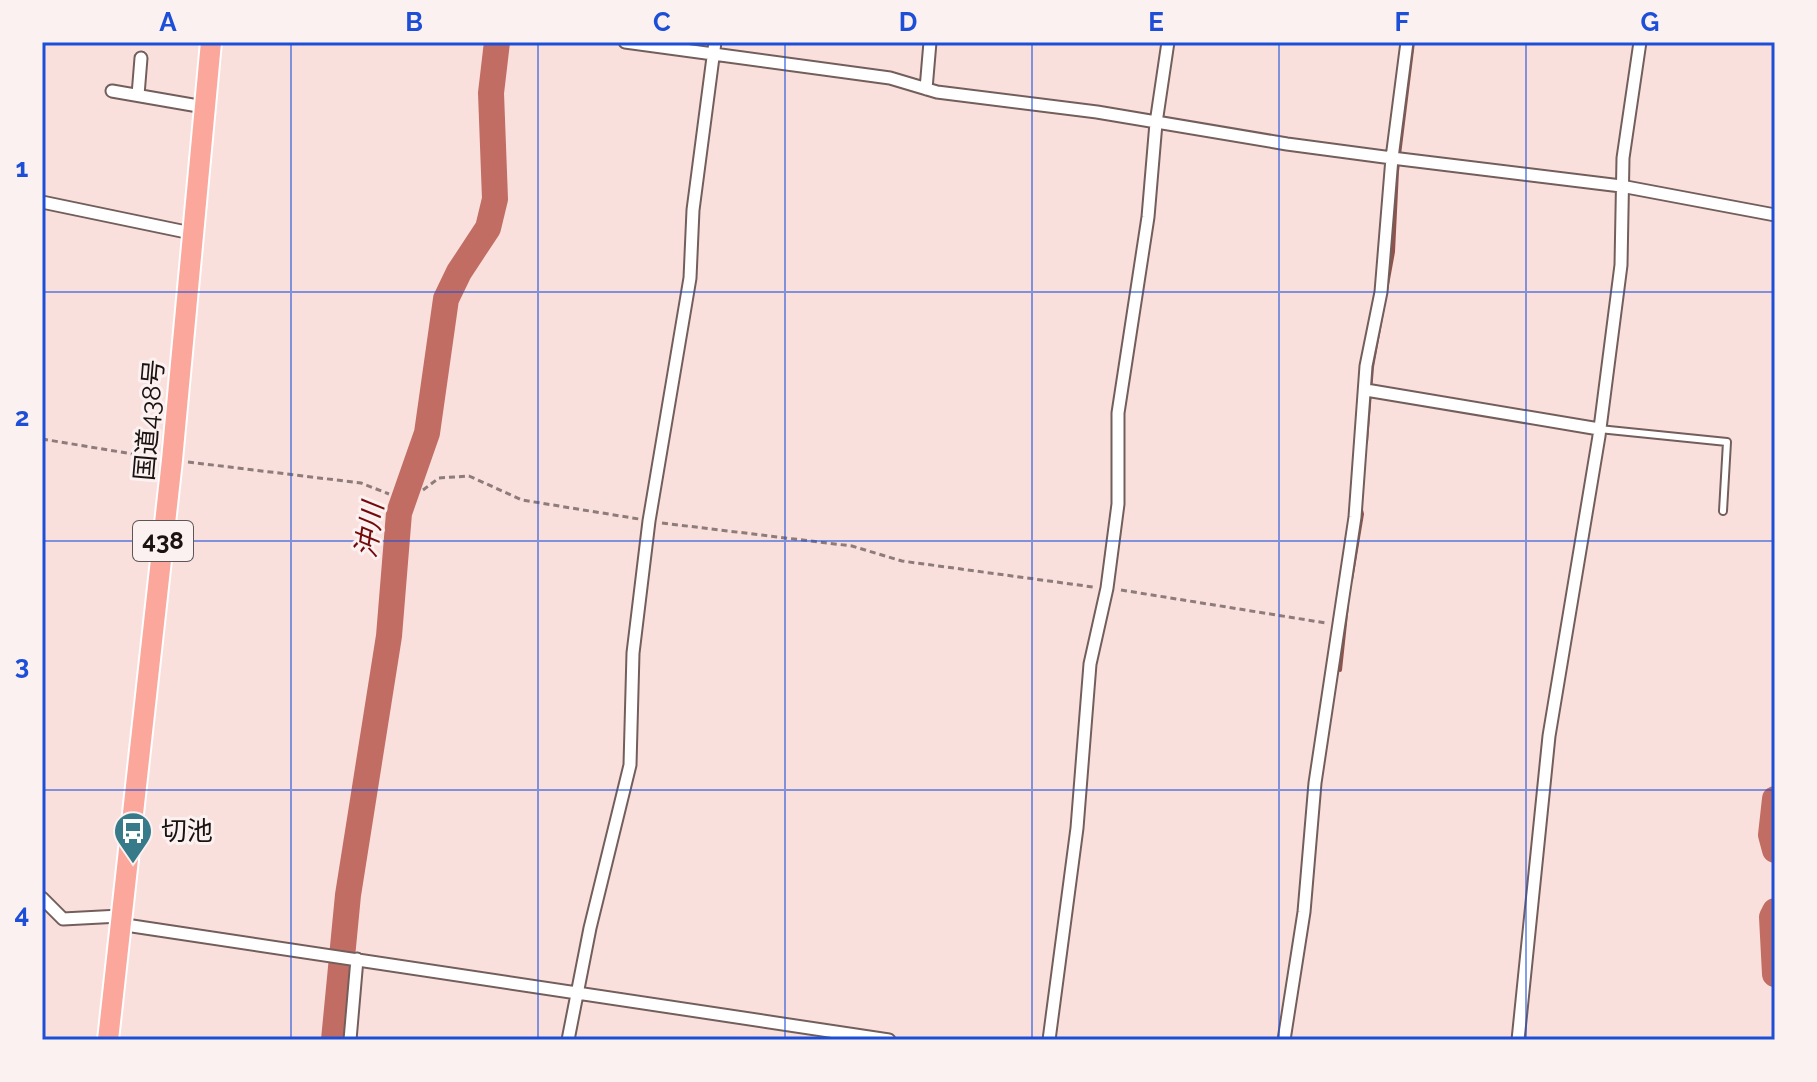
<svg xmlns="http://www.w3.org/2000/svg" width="1817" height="1082" font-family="Raleway,'Noto Sans JP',sans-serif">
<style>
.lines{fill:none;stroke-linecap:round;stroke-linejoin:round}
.stream{stroke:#90524b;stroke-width:4}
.river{stroke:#c26d63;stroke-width:26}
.lane-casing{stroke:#735e5b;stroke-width:10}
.street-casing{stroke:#735e5b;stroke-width:15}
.highway-casing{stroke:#fff;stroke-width:24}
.path{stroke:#8d7c7a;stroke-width:3;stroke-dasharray:6 4;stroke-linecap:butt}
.lane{stroke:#fff;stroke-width:6}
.street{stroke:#fff;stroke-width:11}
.highway{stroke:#fba79c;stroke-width:20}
.grid{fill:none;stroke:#1d4ed8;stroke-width:2;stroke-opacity:0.55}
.labels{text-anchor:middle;stroke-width:6;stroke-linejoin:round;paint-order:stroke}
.shield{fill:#fbf1f0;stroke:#5e5655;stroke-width:2}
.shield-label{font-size:24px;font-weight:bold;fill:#1b1312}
.street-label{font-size:26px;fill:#1b1312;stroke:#fbf1f0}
.poi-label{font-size:26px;fill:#1b1312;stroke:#fbf1f0;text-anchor:start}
.water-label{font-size:28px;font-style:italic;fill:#75080a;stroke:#fbf1f0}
.neatline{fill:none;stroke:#1d4ed8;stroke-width:3}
.grid-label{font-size:26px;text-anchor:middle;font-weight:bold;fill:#1d4ed8}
</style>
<rect width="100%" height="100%" fill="#f9e0dd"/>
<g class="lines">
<!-- stream -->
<path class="stream" d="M1366,442L1372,367L1393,252L1397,171L1413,42
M1351,580L1362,514L1360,506
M1340,670L1347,605"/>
<!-- river -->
<path class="river" d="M1775,799L1771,835L1775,850
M1775,911L1772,917L1775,974
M334,1040L348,895L389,636L399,513L427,433L446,299L459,272L488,228L495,199L491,93L497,42"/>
<defs>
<path id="lane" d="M1599,429L1727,442L1723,511"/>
<path id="street" d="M625,42L890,78L937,92L1097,112L1287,144L1392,158L1381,292L1366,366L1355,517L1315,783L1304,912L1284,1040
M1407,42L1392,158L1621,186L1775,215
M926,89L930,42
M112,91L204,107
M138,95L141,58
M42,202L191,233
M1366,390L1599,429
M42,898L63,919L120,916
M119,924L889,1040
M350,1040L357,959
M568,1040L590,928L630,765L633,653L649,521L690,278L693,210L715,42
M1049,1040L1077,828L1090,664L1107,588L1118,504V413L1148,217L1156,123L1168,42
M1518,1040L1549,736L1599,436L1621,265L1623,158L1640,42"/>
<path id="highway" d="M108,1040L172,460L211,42"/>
</defs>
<!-- lane casing -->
<use href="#lane" class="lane-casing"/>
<!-- street casing -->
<use href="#street" class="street-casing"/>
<!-- highway casing -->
<use href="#highway" class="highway-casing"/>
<!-- path -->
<path class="path" d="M42,439L157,458
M188,462L361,483L389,494
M423,490L439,478L469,476L522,500L639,519
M662,523L852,546L902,561L1093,587
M1121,590L1326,623"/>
<!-- lane -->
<use href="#lane" class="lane"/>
<!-- street -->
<use href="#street" class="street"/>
<!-- highway -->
<use href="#highway" class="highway"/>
</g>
<!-- grid -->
<path class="grid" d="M291,42V1040M538,42V1040M785,42V1040M1032,42V1040M1279,42V1040M1526,42V1040M42,292H1775M42,541H1775M42,790H1775"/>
<!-- icons -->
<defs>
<symbol id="bus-pin" viewBox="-11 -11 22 30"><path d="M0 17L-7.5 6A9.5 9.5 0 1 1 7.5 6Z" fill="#377a8a" stroke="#fbf1f0"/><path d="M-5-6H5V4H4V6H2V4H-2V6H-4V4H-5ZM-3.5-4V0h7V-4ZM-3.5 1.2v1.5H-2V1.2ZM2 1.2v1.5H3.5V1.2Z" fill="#fff"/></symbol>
</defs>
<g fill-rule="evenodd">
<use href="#bus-pin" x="111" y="809" width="44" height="60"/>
</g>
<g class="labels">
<!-- shield labels -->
<rect class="shield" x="133" y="521" width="60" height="40" rx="6"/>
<g class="shield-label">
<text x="163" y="549">438</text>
</g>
<!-- street labels -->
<g class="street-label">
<text transform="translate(149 420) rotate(-85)" y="9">国道438号</text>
</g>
<!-- poi labels -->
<g class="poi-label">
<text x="161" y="840">切池</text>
</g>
<!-- water labels -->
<g class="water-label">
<text transform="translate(369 530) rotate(-82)" y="10">沖川</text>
</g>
</g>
<!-- border -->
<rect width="1817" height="1082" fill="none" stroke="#fbf1f0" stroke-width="88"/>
<rect x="44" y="44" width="1729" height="994" class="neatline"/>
<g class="grid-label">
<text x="168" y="31">A</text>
<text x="414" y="31">B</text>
<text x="662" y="31">C</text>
<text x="908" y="31">D</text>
<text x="1156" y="31">E</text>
<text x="1402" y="31">F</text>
<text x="1650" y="31">G</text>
<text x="22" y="177">1</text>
<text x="22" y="426">2</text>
<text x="22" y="674">3</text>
<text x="22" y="923">4</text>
</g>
</svg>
